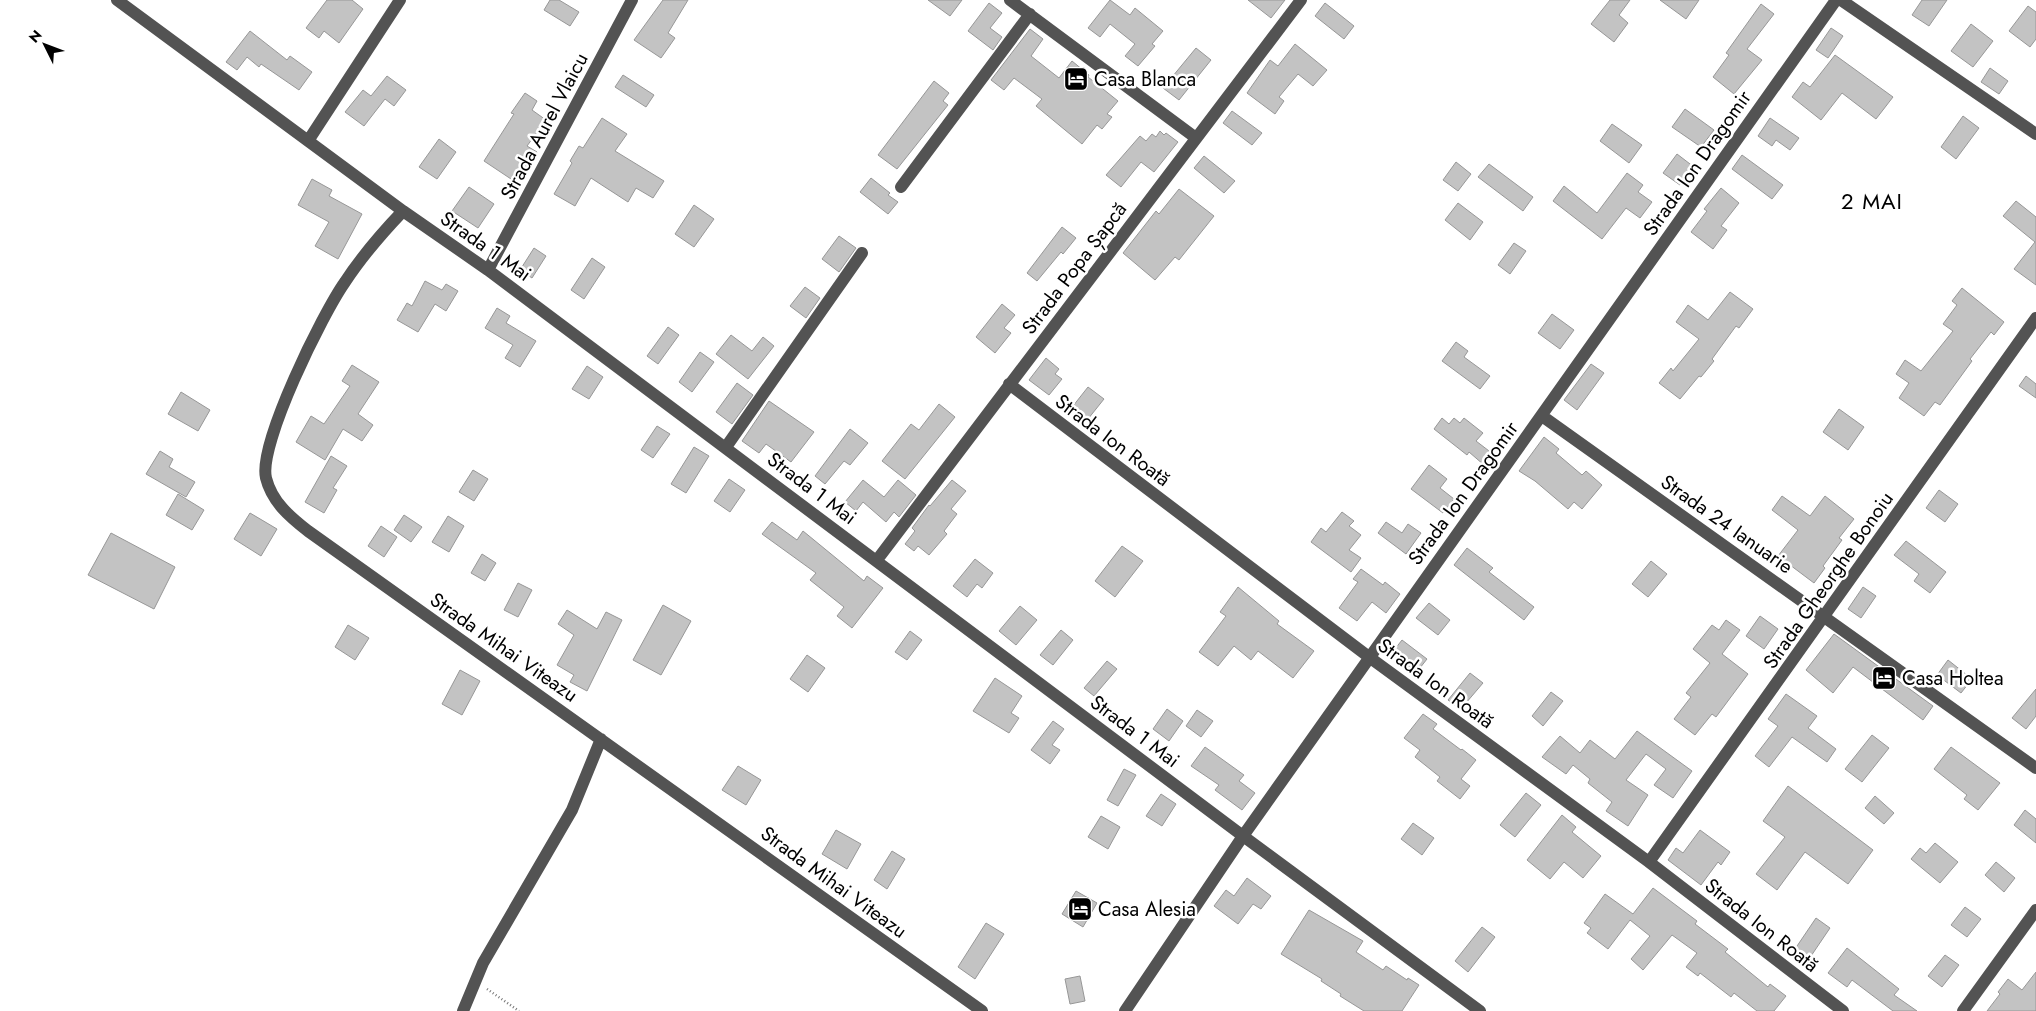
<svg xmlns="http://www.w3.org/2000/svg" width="2036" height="1011" font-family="Jost,sans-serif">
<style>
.building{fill:#c3c3c3;stroke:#979797}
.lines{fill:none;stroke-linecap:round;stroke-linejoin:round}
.path{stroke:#757575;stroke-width:2.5;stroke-dasharray:1 2.5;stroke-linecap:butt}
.minor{stroke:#535353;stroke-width:12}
.labels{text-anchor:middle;stroke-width:5;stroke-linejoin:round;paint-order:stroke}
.poi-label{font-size:20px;fill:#000;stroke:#fff;text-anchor:start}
.street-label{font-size:20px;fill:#000;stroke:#fff}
.quarter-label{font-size:22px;letter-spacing:1px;fill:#000;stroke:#fff}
</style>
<rect width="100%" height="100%" fill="#fff"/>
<!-- building -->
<path class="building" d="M327,0H352L363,9L339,43L324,31L319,38L306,28Z
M550,0H559L579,12L570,26L544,10Z
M663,0H688L668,33L675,38L661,58L634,40Z
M928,0H962L950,16Z
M1110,0L1130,15L1135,8L1163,31L1152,44L1155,46L1138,66L1125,56L1135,44L1110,24L1100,37L1088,28Z
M1248,0H1285L1271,18Z
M1610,0H1630L1619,15L1628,23L1614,42L1591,24Z
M1660,0H1699L1686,19Z
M1922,0H1947L1929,26L1912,15Z
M989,3L1002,13L990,28L1002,37L993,50L968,31Z
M1325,3L1354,26L1344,39L1315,16Z
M1761,4L1774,14L1747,49L1762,60L1734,94L1713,77L1729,55L1726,53Z
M2028,6L2036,12V39L2030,47L2009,31Z
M1971,24L1993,41L1973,67L1951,51Z
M1831,28L1843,36L1828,58L1816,50Z
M1030,29L1043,39L1031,56L1059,78L1072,61L1089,75L1088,77L1118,101L1107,114L1112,117L1102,129L1097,125L1082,144L1036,106L1042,99L1014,78L1004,90L991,80Z
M250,31L287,60L290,56L312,72L299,90L261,64L259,67L247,57L237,70L226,62Z
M1295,44L1327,70L1313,86L1298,74L1279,97L1284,101L1275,114L1247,93L1270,60L1278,66Z
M1196,48L1211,60L1179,100L1163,88Z
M1835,55L1893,97L1876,119L1842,93L1821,120L1792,97L1803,82L1810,87Z
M1990,68L2008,81L1999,94L1981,82Z
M623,75L654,95L646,107L615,87Z
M387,76L406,90L394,106L385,99L364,126L345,112L363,90L371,96Z
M934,81L949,93L943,101L948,105L897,169L878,155Z
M525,93L537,101L532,110L546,120L527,146L537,152L517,183L484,161L514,114L511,113Z
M1685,109L1714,130L1701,147L1672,127Z
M1232,111L1262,133L1252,145L1223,123Z
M1963,116L1979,128L1956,159L1941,147Z
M602,118L627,134L615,151L664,181L653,198L636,188L628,202L591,178L575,206L554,194L572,163L570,161L579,146L583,148Z
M1770,118L1799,138L1790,150L1776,140L1772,146L1758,136Z
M1612,124L1642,145L1629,163L1600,141Z
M1160,131L1164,135L1166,133L1178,142L1154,172L1141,162L1121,187L1106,175L1140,136L1146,141L1152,134L1156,137Z
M439,139L456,152L437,179L419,167Z
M1677,154L1694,167L1680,185L1663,173Z
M1742,155L1783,185L1772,199L1732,169Z
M1204,156L1235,181L1224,193L1194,168Z
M1456,162L1471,174L1458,191L1443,180Z
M1489,164L1533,197L1523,211L1478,177Z
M1627,173L1643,185L1638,192L1652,202L1640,218L1626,208L1602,239L1553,201L1564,186L1597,213Z
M871,178L890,193L888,195L898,202L888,214L860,192Z
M312,179L332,190L329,196L362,214L338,259L315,246L329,222L298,205Z
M469,187L494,204L478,228L452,211Z
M1721,188L1739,203L1721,226L1727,230L1713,249L1691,232L1707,211L1704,209Z
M1179,189L1214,216L1179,260L1175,257L1155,280L1123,253L1156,211L1159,214Z
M2016,201L2036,217V285L2014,269L2035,242L2003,216Z
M1458,203L1483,222L1470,240L1445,220Z
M694,205L714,219L694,247L675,234Z
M1062,227L1076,238L1063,254L1061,252L1037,281L1027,273Z
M839,236L856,248L839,272L822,259Z
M1514,243L1526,251L1510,274L1498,265Z
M534,248L546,256L532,278L520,270Z
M592,258L605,267L584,299L571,290Z
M425,281L442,290L446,284L458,291L446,311L435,304L418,332L397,320L407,303L412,306Z
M805,287L820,298L806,318L790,306Z
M1962,288L2004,322L1994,335L1991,332L1970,359L1972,361L1940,405L1935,402L1924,416L1899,398L1909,383L1896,374L1905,360L1921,371L1953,331L1943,324L1957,305L1952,301Z
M1730,292L1753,309L1739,328L1736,326L1712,359L1714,361L1701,377L1699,376L1680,399L1659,383L1671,368L1673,371L1699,339L1676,322L1688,305L1708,320Z
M1002,304L1015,315L1004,328L1011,333L995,353L976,337Z
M497,308L510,316L506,323L536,341L520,367L505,358L513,345L485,328Z
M1552,314L1574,330L1560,349L1538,333Z
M668,327L679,335L658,364L647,356Z
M731,335L752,351L763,337L774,346L748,379L716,354Z
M1456,342L1468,351L1464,357L1490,376L1480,389L1442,361Z
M700,352L714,362L692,392L679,382Z
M1046,358L1059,369L1055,374L1062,379L1049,395L1029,380Z
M1591,364L1604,373L1577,410L1564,400Z
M352,365L379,382L358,414L373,425L362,441L343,429L325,460L296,442L311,416L324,424L350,386L342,381Z
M587,366L603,377L589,399L572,389Z
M2026,376L2036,384V398L2019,386Z
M737,383L753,395L732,424L716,412Z
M1088,387L1104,399L1088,419L1073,406Z
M181,392L210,410L198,431L168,414Z
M769,401L814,432L791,462L766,444L759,453L742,441Z
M939,404L955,417L905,479L882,461L911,424L919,430Z
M1839,409L1864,427L1848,450L1823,432Z
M1442,418L1449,424L1454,418L1460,423L1464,418L1483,433L1476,441L1493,454L1484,465L1469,452L1467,455L1434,429Z
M657,426L670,434L653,458L641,450Z
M850,429L868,443L850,465L844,461L825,484L815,476Z
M1544,437L1559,449L1556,453L1582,475L1586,471L1602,485L1582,509L1574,502L1568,509L1535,481L1519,471Z
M694,447L709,456L686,493L671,484Z
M160,451L173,459L169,467L195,482L186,497L146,474Z
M331,456L347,466L333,488L337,490L324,513L305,502Z
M1429,465L1447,479L1440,488L1454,499L1443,513L1411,489Z
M473,470L488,479L474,501L459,492Z
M729,479L745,490L730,512L714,501Z
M863,480L884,497L898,480L916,495L899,517L894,512L886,522L863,502L856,511L845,502Z
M952,480L966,491L951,509L957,514L944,531L947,534L929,555L918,546L914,551L905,544L915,531L912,528L929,505L930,506Z
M1939,490L1958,504L1945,522L1926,508Z
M178,494L204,510L192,530L166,515Z
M1782,496L1810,516L1825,496L1854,519L1839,538L1842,540L1823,566L1825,568L1814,583L1778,556L1798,530L1772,510Z
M1342,512L1354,521L1349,526L1361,535L1349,550L1361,558L1351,572L1311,542L1321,528L1326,532Z
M250,513L277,529L261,556L234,539Z
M404,515L422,527L411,542L394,530Z
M448,516L464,526L449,552L432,542Z
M772,522L797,540L803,531L864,581L867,576L883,588L852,628L837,616L844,607L810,580L816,573L762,534Z
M1386,522L1402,533L1408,524L1421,533L1406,554L1378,533Z
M381,526L397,537L384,557L368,546Z
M111,533L175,567L154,609L88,575Z
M1906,541L1946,572L1930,593L1914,581L1919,574L1894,555Z
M1122,546L1143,561L1115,597L1095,581Z
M1467,548L1493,568L1489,572L1534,607L1524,620L1454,565Z
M482,554L496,563L485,581L471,573Z
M975,559L993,573L982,588L977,584L967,597L953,586Z
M1651,561L1667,574L1648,597L1632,584Z
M1361,569L1383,585L1385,582L1400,594L1386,613L1372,602L1357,621L1339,608L1358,582L1353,579Z
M518,583L532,590L518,617L504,610Z
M1238,587L1279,621L1277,624L1314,651L1293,678L1258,651L1251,660L1234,646L1218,666L1199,652L1226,616L1220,612Z
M1863,587L1876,596L1861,618L1848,609Z
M1429,603L1450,620L1438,635L1416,618Z
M663,605L691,621L661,675L633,660Z
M1020,606L1037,620L1016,645L999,631Z
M567,610L597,629L606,612L622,620L587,691L570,682L574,675L557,665L574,635L558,624Z
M1760,616L1778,629L1764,649L1746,636Z
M1726,620L1740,630L1722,654L1748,674L1716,717L1712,714L1695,735L1674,719L1691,697L1686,693L1710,663L1693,649L1712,625L1719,630Z
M348,625L369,638L355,660L335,647Z
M1061,630L1073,640L1053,665L1040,655Z
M910,631L922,640L907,660L895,652Z
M1834,634L1933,706L1923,720L1853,667L1833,693L1806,670Z
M1402,640L1427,659L1416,673L1391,654Z
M807,655L825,668L808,692L790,679Z
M1948,660L1972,679L1961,693L1937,675Z
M1107,661L1117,669L1094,696L1084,688Z
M460,670L480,681L462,715L442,704Z
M1470,673L1483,683L1460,710L1448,700Z
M995,678L1022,696L1011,713L1019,718L1009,733L973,711Z
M2036,689V716L2026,729L2012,718Z
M1551,692L1563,701L1543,726L1532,716Z
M1786,694L1817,716L1808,728L1836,749L1827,762L1792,737L1769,767L1755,756L1778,726L1768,719Z
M1167,709L1183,721L1169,741L1153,729Z
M1197,710L1213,721L1201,737L1186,726Z
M1423,714L1437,724L1433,729L1461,750L1462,749L1476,760L1461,779L1470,786L1460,799L1437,781L1440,777L1415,757L1420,750L1404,738Z
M1053,721L1064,729L1052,745L1060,750L1050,764L1031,750Z
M1637,731L1692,771L1673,798L1654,785L1666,769L1646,754L1626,780L1648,795L1628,826L1606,811L1612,802L1588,783L1590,779L1573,765L1566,774L1542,757L1560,736L1580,753L1590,740L1615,759Z
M1872,735L1889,748L1862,782L1845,769Z
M1205,747L1244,775L1239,781L1255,793L1242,810L1215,790L1219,785L1191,766Z
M1951,747L2000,783L1978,810L1964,799L1967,795L1934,769Z
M738,766L761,780L746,805L722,790Z
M1124,769L1136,775L1118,806L1107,800Z
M1788,786L1873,850L1848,884L1805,852L1777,890L1756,874L1785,837L1763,821Z
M1526,793L1541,805L1515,837L1500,825Z
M1161,794L1176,804L1162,826L1146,816Z
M1875,796L1894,813L1884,824L1865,808Z
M2025,810L2036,819V843L2014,825Z
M1562,815L1576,827L1572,832L1601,856L1583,878L1564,862L1550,879L1527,860Z
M1101,816L1120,827L1108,849L1088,837Z
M1413,823L1434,838L1422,855L1401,839Z
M836,830L861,844L847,869L822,854Z
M1700,830L1730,852L1721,865L1718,862L1701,885L1668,860L1676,848L1683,853Z
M1935,843L1958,862L1940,883L1911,859L1920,848L1926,853Z
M892,851L905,859L887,889L874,880Z
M1996,862L2015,878L2004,892L1985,875Z
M1247,878L1271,896L1261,909L1253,904L1238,924L1214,906L1226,890L1234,896Z
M1653,888L1697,921L1695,924L1728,949L1725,952L1768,987L1770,984L1786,996L1774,1011H1757L1734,993L1731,997L1700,973L1698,976L1686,967L1697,953L1672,935L1643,970L1631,959L1650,936L1630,920L1608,949L1587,933L1591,928L1584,923L1605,894L1633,914Z
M1076,891L1097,903L1083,927L1062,914Z
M1965,907L1981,919L1967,937L1951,925Z
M1309,910L1363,941L1356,952L1383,970L1386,966L1407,980L1408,978L1419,985L1402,1011H1364L1340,996L1341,994L1321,981L1322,979L1281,954Z
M1816,918L1830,928L1809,959L1795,949Z
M986,923L1004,934L975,979L958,967Z
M1482,927L1495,937L1468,972L1455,961Z
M1847,948L1899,989L1894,995L1917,1011H1893L1852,980L1847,987L1828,973Z
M1945,955L1959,965L1942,987L1928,976Z
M2036,972V1011H1987L2000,994L1998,992L2008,979L2022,990Z
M1080,976L1085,1001L1070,1004L1065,979Z"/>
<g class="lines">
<!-- path -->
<path class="path" d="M487,989L519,1011"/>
<!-- minor -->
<path class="minor" d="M117,0L403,211L488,270L1243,836L1480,1011
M1010,0L1196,138
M1841,0L2036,134
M308,141L400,0
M901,187L1030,14
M403,211C382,233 362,256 345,282C323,313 258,444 266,478C272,502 290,517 308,531L982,1011
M488,270L632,0
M1009,384L1369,657L1649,862L1843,1011
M1542,416L2036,768
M726,447L862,253
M877,560L1301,0
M1649,862L2036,318
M463,1011L483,963L572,810L601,739
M1125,1011L1243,836L1836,0
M1963,1011L2036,910"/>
</g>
<!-- icons -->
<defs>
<symbol id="hotel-square" viewBox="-11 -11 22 22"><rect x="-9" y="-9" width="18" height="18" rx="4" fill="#000" stroke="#fff"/><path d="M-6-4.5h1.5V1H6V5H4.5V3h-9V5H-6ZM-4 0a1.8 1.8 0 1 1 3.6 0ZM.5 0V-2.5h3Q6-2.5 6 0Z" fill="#fff"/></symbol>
</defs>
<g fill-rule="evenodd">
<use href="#hotel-square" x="1062" y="65" width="28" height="28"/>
<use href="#hotel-square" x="1870" y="664" width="28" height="28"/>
<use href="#hotel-square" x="1066" y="895" width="28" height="28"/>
</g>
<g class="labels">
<!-- poi labels -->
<g class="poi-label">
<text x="1094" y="86">Casa Blanca</text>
<text x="1902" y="685">Casa Holtea</text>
<text x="1098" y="916">Casa Alesia</text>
</g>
<!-- street labels -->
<g class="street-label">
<text transform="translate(544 126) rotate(-62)" y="7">Strada Aurel Vlaicu</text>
<text transform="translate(1697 163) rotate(-55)" y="7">Strada Ion Dragomir</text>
<text transform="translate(486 246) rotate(35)" y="7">Strada 1 Mai</text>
<text transform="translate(1074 268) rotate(-53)" y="7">Strada Popa Șapcă</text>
<text transform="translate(1113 440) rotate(37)" y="7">Strada Ion Roată</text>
<text transform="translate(812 488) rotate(37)" y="7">Strada 1 Mai</text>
<text transform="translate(1463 493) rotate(-54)" y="7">Strada Ion Dragomir</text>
<text transform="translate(1727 524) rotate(35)" y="7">Strada 24 Ianuarie</text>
<text transform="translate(1828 580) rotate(-55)" y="7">Strada Gheorghe Bonoiu</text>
<text transform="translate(504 647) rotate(35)" y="7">Strada Mihai Viteazu</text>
<text transform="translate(1436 683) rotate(36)" y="7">Strada Ion Roată</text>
<text transform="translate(1135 731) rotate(37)" y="7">Strada 1 Mai</text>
<text transform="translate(834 882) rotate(36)" y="7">Strada Mihai Viteazu</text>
<text transform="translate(1762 925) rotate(38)" y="7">Strada Ion Roată</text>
</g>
<!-- quarter labels -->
<g class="quarter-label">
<text x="1872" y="209">2 MAI</text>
</g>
</g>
<!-- north arrow -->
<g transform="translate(45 45) rotate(312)" stroke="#ffffff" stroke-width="4" paint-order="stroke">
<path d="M0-4L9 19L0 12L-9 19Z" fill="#000000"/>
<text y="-8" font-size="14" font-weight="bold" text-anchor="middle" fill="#000000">N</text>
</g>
</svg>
